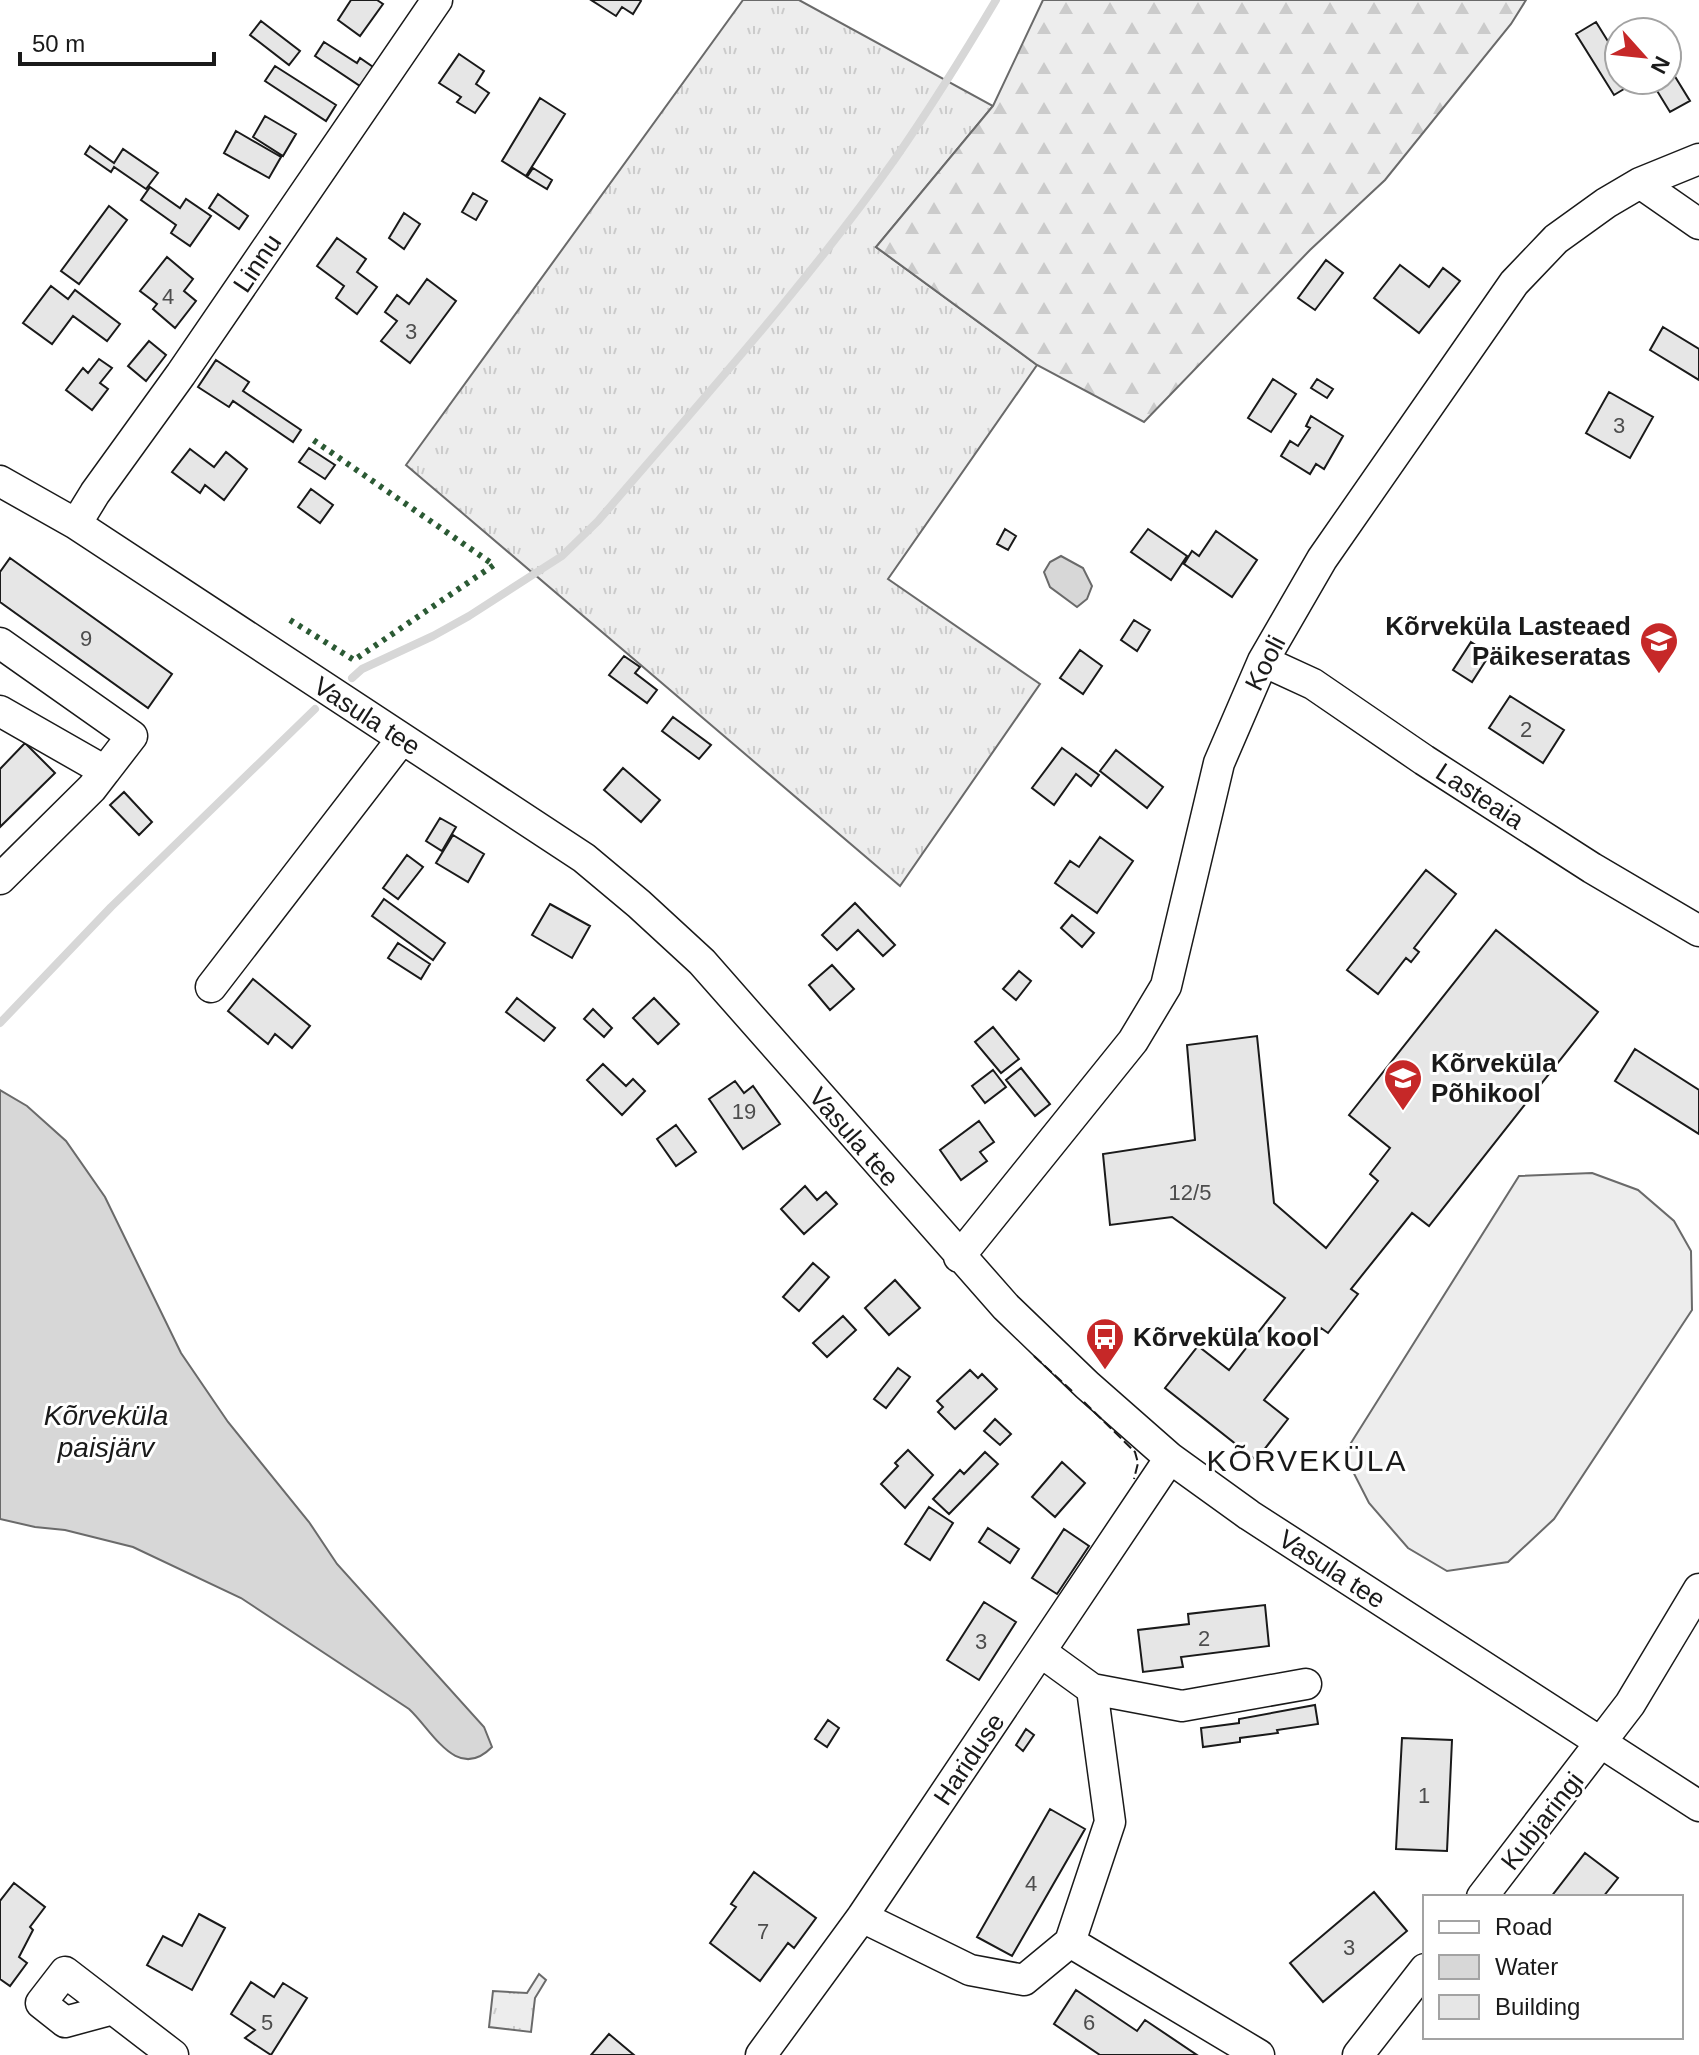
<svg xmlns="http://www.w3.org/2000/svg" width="1699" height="2055" font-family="Helvetica,sans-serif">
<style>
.grass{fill:url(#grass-tufts);stroke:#6a6a6a;stroke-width:2}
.forest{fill:url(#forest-firs);stroke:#6a6a6a;stroke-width:2}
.pitch{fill:#ededed;stroke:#6a6a6a;stroke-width:2}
.water{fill:#d7d7d7;stroke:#6a6a6a;stroke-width:2}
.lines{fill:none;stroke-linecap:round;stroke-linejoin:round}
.stream{stroke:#d7d7d7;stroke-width:8}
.building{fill:#e6e6e6;stroke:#1a1a1a;stroke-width:2}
.minor-casing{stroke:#1a1a1a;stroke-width:33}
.minor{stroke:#fff;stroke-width:30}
.hedge{stroke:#2b5a34;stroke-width:6;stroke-dasharray:4 6;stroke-linecap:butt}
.fence{stroke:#1a1a1a;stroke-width:2;stroke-dasharray:10 4;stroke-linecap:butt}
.labels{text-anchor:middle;stroke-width:6;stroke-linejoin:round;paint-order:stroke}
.number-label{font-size:22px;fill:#4d4d4d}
.street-label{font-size:26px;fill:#1a1a1a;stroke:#fff}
.poi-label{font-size:26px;font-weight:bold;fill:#1a1a1a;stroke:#fff;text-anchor:start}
.water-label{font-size:28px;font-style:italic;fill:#1a1a1a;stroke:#fff}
.quarter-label{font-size:30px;letter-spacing:2px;fill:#1a1a1a;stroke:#fff}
</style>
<defs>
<pattern id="grass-tufts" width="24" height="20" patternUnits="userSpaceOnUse" patternTransform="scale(2)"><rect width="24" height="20" fill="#ededed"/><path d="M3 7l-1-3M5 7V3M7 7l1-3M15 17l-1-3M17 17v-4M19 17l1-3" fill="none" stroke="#cbcbcb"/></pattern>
<pattern id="forest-firs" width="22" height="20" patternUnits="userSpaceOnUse" patternTransform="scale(2)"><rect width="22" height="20" fill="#ededed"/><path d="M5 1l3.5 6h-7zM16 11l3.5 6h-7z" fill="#cbcbcb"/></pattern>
</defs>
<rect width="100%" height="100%" fill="#fff"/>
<!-- grass -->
<path class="grass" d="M743,0H799L993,106L876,247L1037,365L888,579L1040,684L900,886L406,465Z
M539,1974L546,1980L535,1998L531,2032L489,2027L493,1991L527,1993Z"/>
<!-- forest -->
<path class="forest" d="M1043,0H1526L1511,24L1385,180L1310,250L1144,422L1037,365L876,247L993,106Z"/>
<!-- pitch -->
<path class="pitch" d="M1592,1173L1638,1190L1674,1221L1691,1251L1692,1310L1554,1519L1508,1562L1447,1571L1408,1548L1369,1503L1344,1454L1519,1176Z"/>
<!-- water -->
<path class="water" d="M1061,556L1083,568L1092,586L1087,599L1077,607L1050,587L1044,572L1050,562Z
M0,1090L27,1106L66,1141L105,1197L181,1353L228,1422L309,1522L337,1564L484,1727L492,1747C457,1783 432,1730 409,1709L241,1598L133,1547L65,1530L35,1527L0,1519Z"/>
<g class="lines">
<!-- stream -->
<path class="stream" d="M352,678L362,669L433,636L469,616L562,556L598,521C699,403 805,286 895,159C931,107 964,54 996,0
M0,1023L111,907L315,709"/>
</g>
<!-- building -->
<path class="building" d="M351,0H377L383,4L360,36L338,20Z
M591,0H640L641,1L633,14L622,7L616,16Z
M261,21L300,51L289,65L250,35Z
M1596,22L1619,59V80H1632L1634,83L1614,95L1576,34Z
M324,42L357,63L360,58L376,69L363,88L315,56Z
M459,54L484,71L476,84L489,93L475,113L457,102L461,97L439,83Z
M275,66L336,105L326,121L265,81Z
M1671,70L1690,101L1670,112L1651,81L1667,80V72Z
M540,98L565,114L526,176L502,161Z
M265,116L296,134L283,156L253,137Z
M236,131L281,157L269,178L224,153Z
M90,146L114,163L123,149L158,173L146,189L114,167L111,172L85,154Z
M533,168L552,180L547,189L527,177Z
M150,187L180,208L186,199L211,216L190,246L171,233L176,225L141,200Z
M473,193L487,201L476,220L462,212Z
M218,194L248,216L239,229L209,208Z
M109,206L127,220L79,284L61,271Z
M404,213L420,224L404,249L389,238Z
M337,238L366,259L357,272L377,287L357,314L336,298L344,286L317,266Z
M167,257L193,279L184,291L196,301L175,328L153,309L157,304L140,291Z
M1326,260L1343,273L1315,310L1298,298Z
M1400,265L1429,287L1443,268L1460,281L1419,333L1374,298Z
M427,279L456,301L410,363L381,341L397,321L385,312L397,295L409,304Z
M51,286L68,299L75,290L120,324L107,341L73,316L52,344L23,323Z
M1663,327L1699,349V380L1650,350Z
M149,341L166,355L146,381L128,366Z
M99,359L112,368L100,383L108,389L92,410L66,390L83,368L88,373Z
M216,360L249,382L243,391L301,430L293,442L233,401L229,407L198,387Z
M1273,379L1296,394L1271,432L1248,418Z
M1317,379L1333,389L1327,398L1311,388Z
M1609,392L1653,417L1630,458L1586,433Z
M1311,416L1343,436L1324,469L1316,464L1310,474L1281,456L1290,441L1298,446L1310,428L1306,426Z
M309,448L335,465L325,479L299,462Z
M190,449L214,467L226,452L247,469L224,500L205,485L200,493L172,472Z
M311,489L333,505L320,523L298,507Z
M1005,529L1016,536L1008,550L997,544Z
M1148,529L1187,556L1171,580L1131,552Z
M1216,531L1257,560L1232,597L1184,564L1192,551L1199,556Z
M10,558L172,674L148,708L0,602V572Z
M1134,620L1150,630L1137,651L1121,640Z
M1471,642L1490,654L1472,682L1453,670Z
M1080,650L1102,666L1083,694L1060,678Z
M624,656L640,667L635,673L657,690L647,703L609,675Z
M1510,696L1564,730L1543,763L1489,728Z
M673,717L711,745L699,759L662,731Z
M25,743L55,773L0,827V769Z
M1062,748L1099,775L1091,786L1076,774L1054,805L1032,788Z
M1116,750L1163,787L1147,808L1100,771Z
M623,768L660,800L641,822L604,790Z
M124,792L152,822L139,835L110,805Z
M440,818L456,827L442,851L426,841Z
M453,835L484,854L468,882L436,863Z
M1100,837L1133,861L1097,913L1055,883L1070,861L1079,867Z
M407,855L423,867L398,899L383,888Z
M1426,870L1456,894L1414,948L1419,952L1411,962L1406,958L1378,994L1347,970Z
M384,899L445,943L433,960L372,916Z
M855,903L895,945L883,956L858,930L837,950L822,935Z
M550,904L590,926L572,958L532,935Z
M1072,915L1094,933L1082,947L1061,928Z
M1496,930L1598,1012L1429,1226L1412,1213L1351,1289L1358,1294L1328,1333L1321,1328L1264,1400L1288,1419L1256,1460L1165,1388L1198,1346L1229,1370L1285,1298L1172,1217L1110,1225L1103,1154L1195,1140L1187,1045L1257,1036L1274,1203L1326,1248L1378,1181L1370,1174L1390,1148L1349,1115Z
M398,943L430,964L421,979L388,958Z
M832,965L854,989L830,1010L809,985Z
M1019,971L1031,981L1016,1000L1003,989Z
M253,979L310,1026L292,1048L275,1034L268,1044L228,1011Z
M517,998L555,1028L544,1041L506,1012Z
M654,998L679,1024L658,1044L633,1018Z
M593,1009L612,1028L604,1037L584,1019Z
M993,1027L1019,1059L1001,1073L975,1042Z
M1635,1049L1699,1090V1134L1615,1081Z
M603,1064L626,1086L633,1079L645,1091L622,1115L587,1080Z
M1021,1068L1050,1104L1035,1116L1006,1080Z
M993,1070L1006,1087L985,1103L972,1086Z
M735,1081L744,1093L753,1086L780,1124L743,1149L709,1099Z
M979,1121L994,1142L980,1152L987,1161L961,1180L940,1150Z
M676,1125L696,1152L676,1166L657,1139Z
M805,1186L817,1200L826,1192L837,1204L804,1234L781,1209Z
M813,1263L829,1277L799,1311L783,1297Z
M895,1280L920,1308L889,1335L865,1308Z
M843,1316L856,1330L827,1357L813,1343Z
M898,1368L910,1377L886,1408L874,1399Z
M970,1370L978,1378L982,1374L997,1389L955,1429L938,1412L943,1407L937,1401Z
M995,1419L1011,1434L1000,1445L984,1431Z
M908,1450L933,1475L905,1508L881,1484L898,1466L895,1463Z
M985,1452L998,1464L949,1514L933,1499L960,1470L964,1474Z
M1062,1462L1085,1483L1055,1517L1032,1497Z
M929,1507L953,1523L930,1560L905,1544Z
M988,1528L1019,1549L1010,1563L979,1542Z
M1064,1529L1089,1546L1057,1594L1032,1578Z
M984,1602L1016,1622L979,1680L947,1660Z
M1265,1605L1269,1646L1181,1657L1183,1667L1143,1672L1138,1630L1189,1624L1188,1614Z
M1315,1705L1318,1724L1277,1730L1278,1733L1240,1738V1742L1203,1747L1201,1728L1239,1723V1719Z
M828,1720L839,1728L827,1747L815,1739Z
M1026,1729L1034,1735L1023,1751L1016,1745Z
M1402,1738L1452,1740L1447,1851L1396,1849Z
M1050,1809L1085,1829L1012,1956L977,1937Z
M1585,1853L1618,1878L1603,1897H1551Z
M754,1872L816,1918L794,1948L788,1943L760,1981L710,1943L736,1907L731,1904Z
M14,1883L45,1907L30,1927L33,1930L19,1957L27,1963L10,1986L0,1979V1901Z
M1374,1892L1407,1931L1323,2002L1290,1963Z
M199,1914L225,1928L192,1990L147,1965L163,1936L182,1946Z
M251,1982L274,1997L283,1983L307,1998L271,2055L245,2038L255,2030L231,2014Z
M1076,1990L1137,2031L1145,2020L1197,2055H1100L1054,2024Z
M609,2034L634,2055H591Z"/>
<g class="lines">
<defs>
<path id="minor" d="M1640,183L1699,224
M0,481L76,524L584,858L639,904L702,962L1006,1307L1087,1385L1170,1458L1249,1515L1699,1806
M76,524L95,493L181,374L437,0
M0,643L132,736L105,771
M1263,661L1313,684L1424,760L1592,868L1699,931
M0,711L105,771L92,788L0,879
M211,987L402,739
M959,1257L1133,1041L1166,986L1219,763L1263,661L1322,559L1514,283L1556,239L1606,203L1640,183L1699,159
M1092,1689L1182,1706L1306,1684
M1482,1897L1630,1704L1699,1589
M862,1917L970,1970L1024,1980L1070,1942L1110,1822L1092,1689L1041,1652
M1070,1942L1259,2055
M113,2009L65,2022L41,2003L65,1972L173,2055
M761,2055L862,1917L1170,1458
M1358,2055L1425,1969"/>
</defs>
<!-- minor casing -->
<use href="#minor" class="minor-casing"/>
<!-- minor -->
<use href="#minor" class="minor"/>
<!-- hedge -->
<path class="hedge" d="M290,620L354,660L494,565L309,437"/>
<!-- fence -->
<path class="fence" d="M1034,1356L1072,1391
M1084,1402L1135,1452L1138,1463L1134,1479"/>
</g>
<!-- icons -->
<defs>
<symbol id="school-pin" viewBox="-11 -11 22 30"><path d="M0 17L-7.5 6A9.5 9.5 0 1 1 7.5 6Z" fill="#c62828" stroke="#fff"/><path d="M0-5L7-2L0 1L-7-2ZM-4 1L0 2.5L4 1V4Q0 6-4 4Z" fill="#fff"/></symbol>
<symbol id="bus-pin" viewBox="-11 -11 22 30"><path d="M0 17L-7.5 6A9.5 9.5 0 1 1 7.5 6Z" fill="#c62828" stroke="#fff"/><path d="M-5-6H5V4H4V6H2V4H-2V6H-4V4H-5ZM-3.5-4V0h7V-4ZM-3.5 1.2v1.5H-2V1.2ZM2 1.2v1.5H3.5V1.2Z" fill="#fff"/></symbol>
</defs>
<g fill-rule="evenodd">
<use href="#school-pin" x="1637" y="619" width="44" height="60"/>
<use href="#school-pin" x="1381" y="1056" width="44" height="60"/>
<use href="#bus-pin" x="1083" y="1315" width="44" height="60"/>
</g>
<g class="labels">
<!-- number labels -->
<g class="number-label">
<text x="168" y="304">4</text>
<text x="411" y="339">3</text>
<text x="1619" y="433">3</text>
<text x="86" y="646">9</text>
<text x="1526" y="737">2</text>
<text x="744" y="1119">19</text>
<text x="1190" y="1200">12/5</text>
<text x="1204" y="1646">2</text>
<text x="981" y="1649">3</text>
<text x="1424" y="1803">1</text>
<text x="1031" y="1891">4</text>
<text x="763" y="1939">7</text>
<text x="1349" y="1955">3</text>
<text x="267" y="2030">5</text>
<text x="1089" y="2030">6</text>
</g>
<!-- street labels -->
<g class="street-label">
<text transform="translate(257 263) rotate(-56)" y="9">Linnu</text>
<text transform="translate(1265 663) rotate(-63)" y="9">Kooli</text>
<text transform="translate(367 716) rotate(33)" y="9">Vasula tee</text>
<text transform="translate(1480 796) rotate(33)" y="9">Lasteaia</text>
<text transform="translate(854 1137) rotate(49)" y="9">Vasula tee</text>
<text transform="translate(1332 1569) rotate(33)" y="9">Vasula tee</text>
<text transform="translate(969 1759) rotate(-56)" y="9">Hariduse</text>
<text transform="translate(1542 1821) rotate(-52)" y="9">Kubjaringi</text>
</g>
<!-- poi labels -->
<g class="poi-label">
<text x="1631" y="635" text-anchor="end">Kõrveküla Lasteaed<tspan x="1631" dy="30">Päikeseratas</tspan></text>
<text x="1431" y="1072">Kõrveküla<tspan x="1431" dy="30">Põhikool</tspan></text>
<text x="1133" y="1346">Kõrveküla kool</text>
</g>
<!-- water labels -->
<g class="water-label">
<text x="106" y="1425">Kõrveküla<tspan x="106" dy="32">paisjärv</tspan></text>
</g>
<!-- quarter labels -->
<g class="quarter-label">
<text x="1307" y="1471">KÕRVEKÜLA</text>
</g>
</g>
<!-- legend -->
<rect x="1423" y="1895" width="260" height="144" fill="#ffffff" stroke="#a3a3a3" stroke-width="2"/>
<rect x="1439" y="1921" width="40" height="12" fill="#ffffff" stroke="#a3a3a3" stroke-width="2"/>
<text x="1495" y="1935" font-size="24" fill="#1a1a1a">Road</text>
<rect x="1439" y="1955" width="40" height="24" fill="#d7d7d7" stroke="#a3a3a3" stroke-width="2"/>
<text x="1495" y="1975" font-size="24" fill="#1a1a1a">Water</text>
<rect x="1439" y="1995" width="40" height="24" fill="#e6e6e6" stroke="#a3a3a3" stroke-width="2"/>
<text x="1495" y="2015" font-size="24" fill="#1a1a1a">Building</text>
<!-- north arrow -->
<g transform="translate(1643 56) rotate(117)"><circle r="38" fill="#ffffff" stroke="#a3a3a3" stroke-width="2"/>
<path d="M0-6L14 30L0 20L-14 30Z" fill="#c62828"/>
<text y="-12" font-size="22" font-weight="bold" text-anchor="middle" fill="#1a1a1a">N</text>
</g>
<!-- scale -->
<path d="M20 52v12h194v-12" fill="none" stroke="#1a1a1a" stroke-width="4"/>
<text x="32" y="52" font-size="24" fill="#1a1a1a" stroke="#ffffff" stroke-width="6" paint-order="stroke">50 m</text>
</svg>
